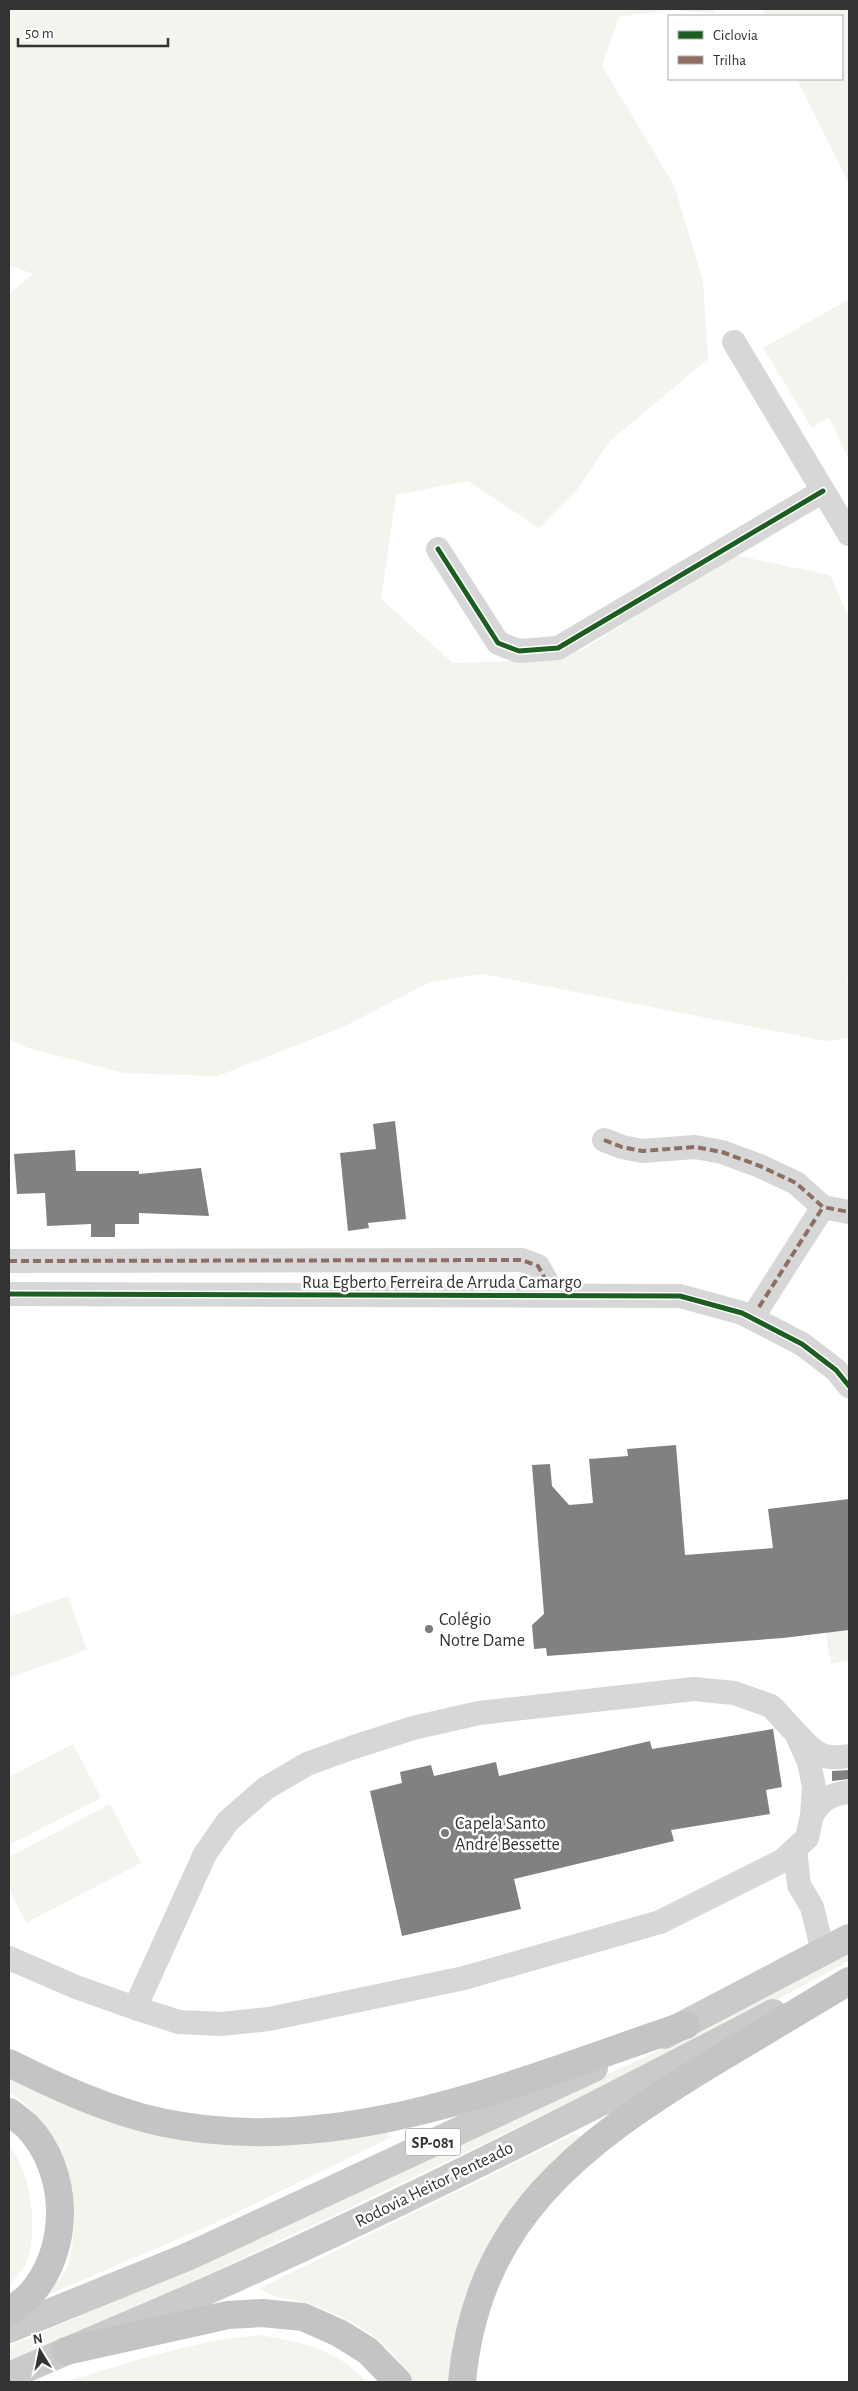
<svg xmlns="http://www.w3.org/2000/svg" width="858" height="2391" font-family="'Alegreya Sans',sans-serif">
<style>
.green{fill:#f1f5ed}
.building{fill:#818181}
.lines{fill:none;stroke-linecap:round;stroke-linejoin:round}
.minor{stroke:#d7d7d7;stroke-width:24}
.major{stroke:#cacaca;stroke-width:28}
.highway{stroke:#c4c4c4;stroke-width:28}
.quiet{stroke:#8d6e63;stroke-width:4;stroke-dasharray:8 4;stroke-linecap:butt}
.cycleway-casing{stroke:#fff;stroke-width:8}
.cycleway{stroke:#1b5e20;stroke-width:5}
.poi-dot{fill:#7a7a7a;stroke:#fff;stroke-width:2}
.labels{text-anchor:middle;stroke-width:5;stroke-linejoin:round;paint-order:stroke}
.shield{fill:#fff;stroke:#707070;stroke-width:1}
.shield-label{font-size:16px;font-weight:bold;fill:#333}
.street-label{font-size:18px;fill:#333;stroke:#fff}
.poi-label{font-size:18px;fill:#333;stroke:#fff;text-anchor:start}
</style>
<rect width="100%" height="100%" fill="#fff"/>
<!-- green -->
<path class="green" d="M9,9H715V13L668,10L619,17L602,66L674,185L703,281L708,359L610,441L577,490L539,528L468,481L396,495L381,599L453,663L518,661L582,650L734,555L830,575L849,618V976L847,981L849,987V1038L826,1041L482,974L430,982L345,1026L218,1076L124,1073L28,1048L9,1039V294L33,274L9,265Z
M762,9H849V184L797,79H842V16H766Z
M849,299V460L829,417L812,428L763,348Z
M849,1524V1661L831,1664L807,1532Z
M68,1596L87,1650L9,1678V1617Z
M73,1744L101,1798L9,1845V1777Z
M110,1804L141,1863L26,1923L9,1889V1857Z
M849,1952V1961L714,2033L318,2223L198,2279L9,2360V2346L193,2268L490,2127L639,2060L713,2024Z
M9,2074L95,2114L384,2131L392,2137L211,2225L45,2296C52,2287 64,2276 68,2265C72,2253 73,2239 74,2227C77,2169 57,2125 9,2092Z
M574,2134L584,2139L549,2168L451,2382H413C406,2373 400,2363 393,2354C370,2328 335,2312 303,2302C285,2296 276,2301 260,2288Z
M9,2147C32,2168 40,2240 24,2267C20,2273 14,2279 9,2285Z
M258,2335C295,2340 341,2350 366,2382H65C131,2362 188,2342 258,2335Z"/>
<!-- building -->
<path class="building" d="M395,1121L406,1219L368,1223L369,1228L348,1231L340,1153L376,1149L373,1124Z
M75,1150L76,1171H139V1174L201,1168L209,1216L139,1213V1224H115V1237H91V1224L47,1226L45,1193L17,1194L14,1154Z
M676,1445L685,1555L773,1548L768,1509L849,1499V1630L783,1638L547,1656L546,1648L534,1649L532,1625L544,1614L532,1465L550,1464L552,1486L569,1505L593,1503L589,1459L628,1456L627,1449Z
M773,1729L782,1787L766,1790L770,1814L671,1830L674,1841L514,1879L521,1909L402,1936L370,1791L402,1783L400,1772L431,1765L434,1776L496,1762L499,1776L650,1741L652,1749Z
M849,1770V1779L832,1781V1771Z"/>
<g class="lines">
<!-- minor -->
<path class="minor" d="M734,342L849,534
M438,549L498,643L519,651L558,648L823,491
M604,1140L622,1147L642,1151L695,1147L722,1152L760,1166L796,1183L823,1207L849,1212
M9,1261L522,1260L538,1266L547,1282L548,1296
M9,1294L680,1296L742,1313L802,1344L836,1370L849,1386
M752,1318L823,1207
M799,1736C816,1755 824,1760 849,1756
M812,1815C822,1799 831,1794 849,1792
M795,1849L799,1885L812,1907L823,1952
M9,1958L76,1987L135,2008L179,2022L221,2024L269,2019L464,1978L660,1922L782,1861L807,1838L812,1815L814,1787L809,1762L796,1733L771,1706L734,1693L694,1689L479,1713L413,1728L351,1748L307,1764L266,1788L228,1821L205,1854L135,2008"/>
<!-- major -->
<path class="major" d="M664,2035L849,1938
M9,2329L187,2257L594,2068
M9,2376C88,2341 168,2309 247,2273C425,2193 600,2104 773,2013"/>
<!-- highway -->
<path class="highway" d="M9,2063C57,2087 107,2110 160,2122C341,2161 518,2081 686,2025
M9,2112C15,2116 21,2121 27,2126C70,2171 71,2249 30,2295C24,2301 16,2306 9,2311
M66,2351L228,2315L262,2313L303,2317L339,2333L368,2351L398,2382
M462,2382C477,2220 578,2145 707,2066C754,2038 802,2009 849,1981"/>
<!-- quiet -->
<path class="quiet" d="M604,1140L622,1147L642,1151L695,1147L722,1152L760,1166L796,1183L823,1207L849,1212
M9,1261L522,1260L538,1266L547,1282
M759,1307L823,1207"/>
<defs>
<path id="cycleway" d="M438,549L498,643L519,651L558,648L823,491
M9,1294L680,1296L742,1313L802,1344L836,1370L849,1386"/>
</defs>
<!-- cycleway casing -->
<use href="#cycleway" class="cycleway-casing"/>
<!-- cycleway -->
<use href="#cycleway" class="cycleway"/>
</g>
<!-- markers -->
<g class="poi-dot">
<circle cx="429" cy="1629" r="5"/>
<circle cx="445" cy="1833" r="5"/>
</g>
<g class="labels">
<!-- shield labels -->
<rect class="shield" x="405.5" y="2128.5" width="55" height="27" rx="4"/>
<g class="shield-label">
<text x="433" y="2148">SP-081</text>
</g>
<!-- street labels -->
<g class="street-label">
<text x="442" y="1288">Rua Egberto Ferreira de Arruda Camargo</text>
<text transform="translate(434 2184) rotate(-26)" y="6">Rodovia Heitor Penteado</text>
</g>
<!-- poi labels -->
<g class="poi-label">
<text x="439" y="1625">Colégio<tspan x="439" dy="21">Notre Dame</tspan></text>
<text x="455" y="1829">Capela Santo<tspan x="455" dy="21">André Bessette</tspan></text>
</g>
</g>
<!-- border -->
<rect width="858" height="2391" fill="none" stroke="#333333" stroke-width="20"/>
<!-- legend -->
<rect x="668" y="15" width="175" height="65" fill="#ffffff" stroke="#adadad"/>
<rect x="678" y="31" width="25" height="8" fill="#1b5e20" stroke="#adadad"/>
<text x="713" y="40" font-size="15" fill="#333333">Ciclovia</text>
<rect x="678" y="56" width="25" height="8" fill="#8d6e63" stroke="#adadad"/>
<text x="713" y="65" font-size="15" fill="#333333">Trilha</text>
<!-- north arrow -->
<g transform="translate(40 2351) rotate(350)" stroke="#ffffff" stroke-width="4" paint-order="stroke">
<path d="M0-4L9 19L0 12L-9 19Z" fill="#333333"/>
<text y="-8" font-size="14" font-weight="bold" text-anchor="middle" fill="#333333">N</text>
</g>
<!-- scale -->
<path d="M18 38v8h150v-8" fill="none" stroke="#333333" stroke-width="2.5"/>
<text x="25" y="38" font-size="15" fill="#333333" stroke="#ffffff" stroke-width="4" paint-order="stroke">50 m</text>
</svg>
